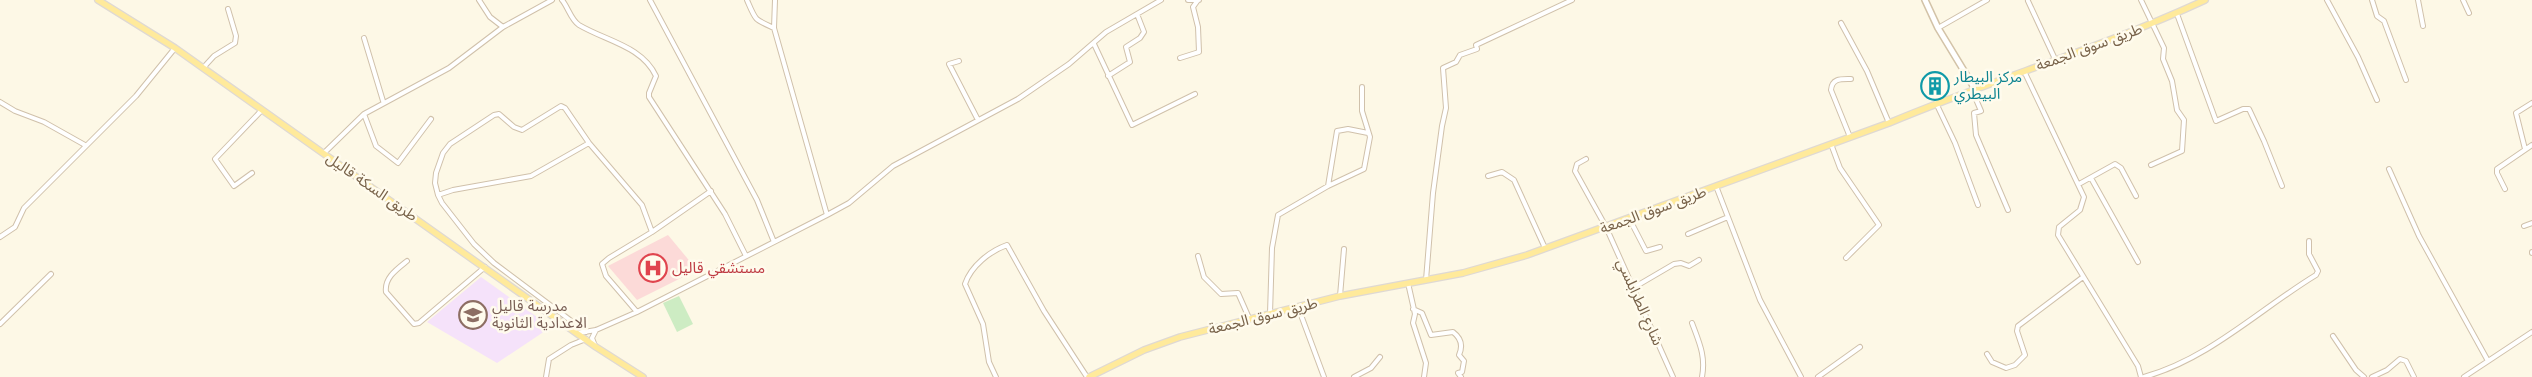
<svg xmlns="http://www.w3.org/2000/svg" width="2532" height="377" font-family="Helvetica,'Noto Sans Arabic',sans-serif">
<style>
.education{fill:#f5e2fa}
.medical{fill:#fcdad8}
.green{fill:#cdecc3}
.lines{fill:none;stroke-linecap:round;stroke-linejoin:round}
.street-casing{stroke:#d0c1ab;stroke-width:6}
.secondary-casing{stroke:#d3c3a8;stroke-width:8}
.primary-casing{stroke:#dfd9d3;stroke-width:8}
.street{stroke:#fff;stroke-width:4}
.secondary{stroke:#fff;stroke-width:5}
.primary{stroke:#ffea9b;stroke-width:5.5}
.labels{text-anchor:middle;stroke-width:5;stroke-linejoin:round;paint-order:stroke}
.street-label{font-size:15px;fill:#786249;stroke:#fffbed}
.culture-label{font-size:15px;fill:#0d838f;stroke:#fffbed;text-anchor:start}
.health-label{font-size:15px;fill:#be3a42;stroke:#fffbed;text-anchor:start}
.education-label{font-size:15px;fill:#785e54;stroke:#fffbed;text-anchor:start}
</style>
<rect width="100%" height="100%" fill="#fdf8e6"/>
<!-- education -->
<path class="education" d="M481,277L551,327L497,363L427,322Z"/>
<!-- medical -->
<path class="medical" d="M668,235L697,270L637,300L608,266Z"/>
<!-- green -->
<path class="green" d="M679,296L693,324L677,332L663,303Z"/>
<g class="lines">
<defs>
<path id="street" d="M479,0L490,17L503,27
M562,0C568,7 571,20 579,25C606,41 642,46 656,76L649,93V97L725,214L746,256
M650,0L757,200L774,242
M747,0C756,21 754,19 774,28
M1188,0H1199
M2141,0L2164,48L2163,59L2172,81L2177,110L2184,120L2182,151L2151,165
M2327,0L2358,57L2377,100
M2372,0L2377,16L2384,21L2406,80
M2418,0L2423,26
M2463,0L2469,13
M2028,1L2055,59
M2177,14L2216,121L2243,109H2249L2264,141L2282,186
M1841,23L1867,71L1889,123
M1938,28L1987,0
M364,38L383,101
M1094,44L1132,125L1195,94
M1180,58L1199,52L1198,27L1193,7L1198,0
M959,61L949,64L978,120
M203,68L214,56L235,43L236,36L228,9
M2024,71L2084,197L2080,210L2059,227L2058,235L2138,366L2141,377
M1108,76L1130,62L1126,47L1140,38L1144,32L1137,14
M1972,90L1981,111L1974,113L1976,135L2008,210
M0,102L15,111L44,122L85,145
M1936,103L1955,143L1978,205
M364,114L376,146L398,163L431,119
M1850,137L1831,90C1832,78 1841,79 1851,79
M1831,144L1840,168L1879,225L1846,258
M2525,149L2516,113L2532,103
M324,153L364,114L449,68L503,27L552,0
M1586,159L1577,164L1575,171L1606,227L1673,377
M2389,169L2419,236L2488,361
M252,173L234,186L215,159L261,111
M1488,176L1502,172L1514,180L1545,248
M2091,178L2138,262
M2079,184L2115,164L2121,168L2136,196
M1328,186L1337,131L1348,129L1368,133
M1716,186L1760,300L1801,377
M2505,189L2497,173V169L2532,145
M438,195L453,190L531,176L589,143
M827,215L849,203L893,166L1018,99L1069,64L1106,32L1161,0
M1629,218L1646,251L1660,247
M2524,226L2532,223
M652,232L711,191
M1688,234L1728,217
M0,237L15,227L24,208L136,96L175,48
M2532,252V253
M1198,256L1204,277L1221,294L1238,293L1249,318
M407,261C397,269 384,278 386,292L414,324L419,323L485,267
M1426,280L1433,193L1442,126L1446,108L1443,68L1456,62L1460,55L1477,49L1476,45L1572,0
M1408,283L1415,314L1413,323L1426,363L1424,377
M1633,288L1674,264L1681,263L1689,266L1699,260
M1340,296L1344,249
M1298,307L1324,377
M1413,309L1422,313L1431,335L1453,332C1461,338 1463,346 1459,355L1464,361L1462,372L1458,373L1461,377
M1270,314L1272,248L1278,215L1328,186L1364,169L1370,137L1362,111V87
M1692,323C1699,342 1706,356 1702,377
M0,324L51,274
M586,332L494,263L474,244L442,203L438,195L435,183L436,173L443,153L450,144L494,115L499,114L514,127L522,130L561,106L565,108L589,143L642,205L652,232L609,258L602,264L606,276L637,312
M578,333L596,330L637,312L827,215L774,28L775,0
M2333,336L2356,370L2364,377
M595,346L592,338L596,330
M1987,354L1992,362L2006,368L2015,365L2025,355L2017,331L2018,326L2083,277
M546,377L549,359L571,345L586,339
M996,377L989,362L983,324L965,284C971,266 990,251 1007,245L1044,311L1087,377
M1354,377L1371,368L1380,357
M1818,377L1860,347
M2144,377C2209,359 2260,309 2316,275L2318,271L2309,254V241
M2372,377L2387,370L2400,359L2406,361L2414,377
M2464,377L2532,332"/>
<path id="secondary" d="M1925,0L1938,28L1975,89"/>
<path id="primary" d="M98,0L175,48L596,347L643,377
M1089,377L1144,350L1180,337L1340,296L1463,273L1527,255L1889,123C1993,79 2102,48 2205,0"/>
</defs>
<!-- street casing -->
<use href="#street" class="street-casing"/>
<!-- secondary casing -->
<use href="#secondary" class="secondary-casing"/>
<!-- primary casing -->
<use href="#primary" class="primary-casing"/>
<!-- street -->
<use href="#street" class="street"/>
<!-- secondary -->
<use href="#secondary" class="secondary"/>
<!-- primary -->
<use href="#primary" class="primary"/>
</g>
<!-- icons -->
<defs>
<symbol id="building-ring" viewBox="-11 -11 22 22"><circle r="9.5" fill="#fffbed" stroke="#0f9aa8" stroke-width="1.5"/><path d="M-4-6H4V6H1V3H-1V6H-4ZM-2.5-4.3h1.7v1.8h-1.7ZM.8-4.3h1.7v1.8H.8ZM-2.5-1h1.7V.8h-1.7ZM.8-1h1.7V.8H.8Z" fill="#0f9aa8"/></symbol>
<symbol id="hospital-ring" viewBox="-11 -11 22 22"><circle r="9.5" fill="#fffbed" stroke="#e0444e" stroke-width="1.5"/><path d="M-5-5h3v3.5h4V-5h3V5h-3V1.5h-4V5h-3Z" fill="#e0444e"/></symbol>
<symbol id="school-ring" viewBox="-11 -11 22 22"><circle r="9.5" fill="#fffbed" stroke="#8d6e63" stroke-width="1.5"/><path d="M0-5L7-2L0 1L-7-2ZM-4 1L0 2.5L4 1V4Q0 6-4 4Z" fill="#8d6e63"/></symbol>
</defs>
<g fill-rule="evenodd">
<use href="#building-ring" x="1919" y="70" width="32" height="32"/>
<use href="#hospital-ring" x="637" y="252" width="32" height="32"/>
<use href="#school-ring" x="457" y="299" width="32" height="32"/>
</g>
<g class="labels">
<!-- street labels -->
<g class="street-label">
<text transform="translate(2089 47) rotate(-20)" y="5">طريق سوق الجمعة</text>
<text transform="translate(372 187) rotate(35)" y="5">طريق السكة قاليل</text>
<text transform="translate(1653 210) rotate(-20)" y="5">طريق سوق الجمعة</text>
<text transform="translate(1640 302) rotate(66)" y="5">شارع الطرابلسي</text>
<text transform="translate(1263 316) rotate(-14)" y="5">طريق سوق الجمعة</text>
</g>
<!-- culture labels -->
<g class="culture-label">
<text x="1954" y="82">مركز البيطار<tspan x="1954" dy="17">البيطري</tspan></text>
</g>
<!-- health labels -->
<g class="health-label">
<text x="672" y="273">مستشقي قاليل</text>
</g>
<!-- education labels -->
<g class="education-label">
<text x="492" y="311">مدرسة قاليل<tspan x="492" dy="17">الاعدادية الثانوية</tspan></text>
</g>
</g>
</svg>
